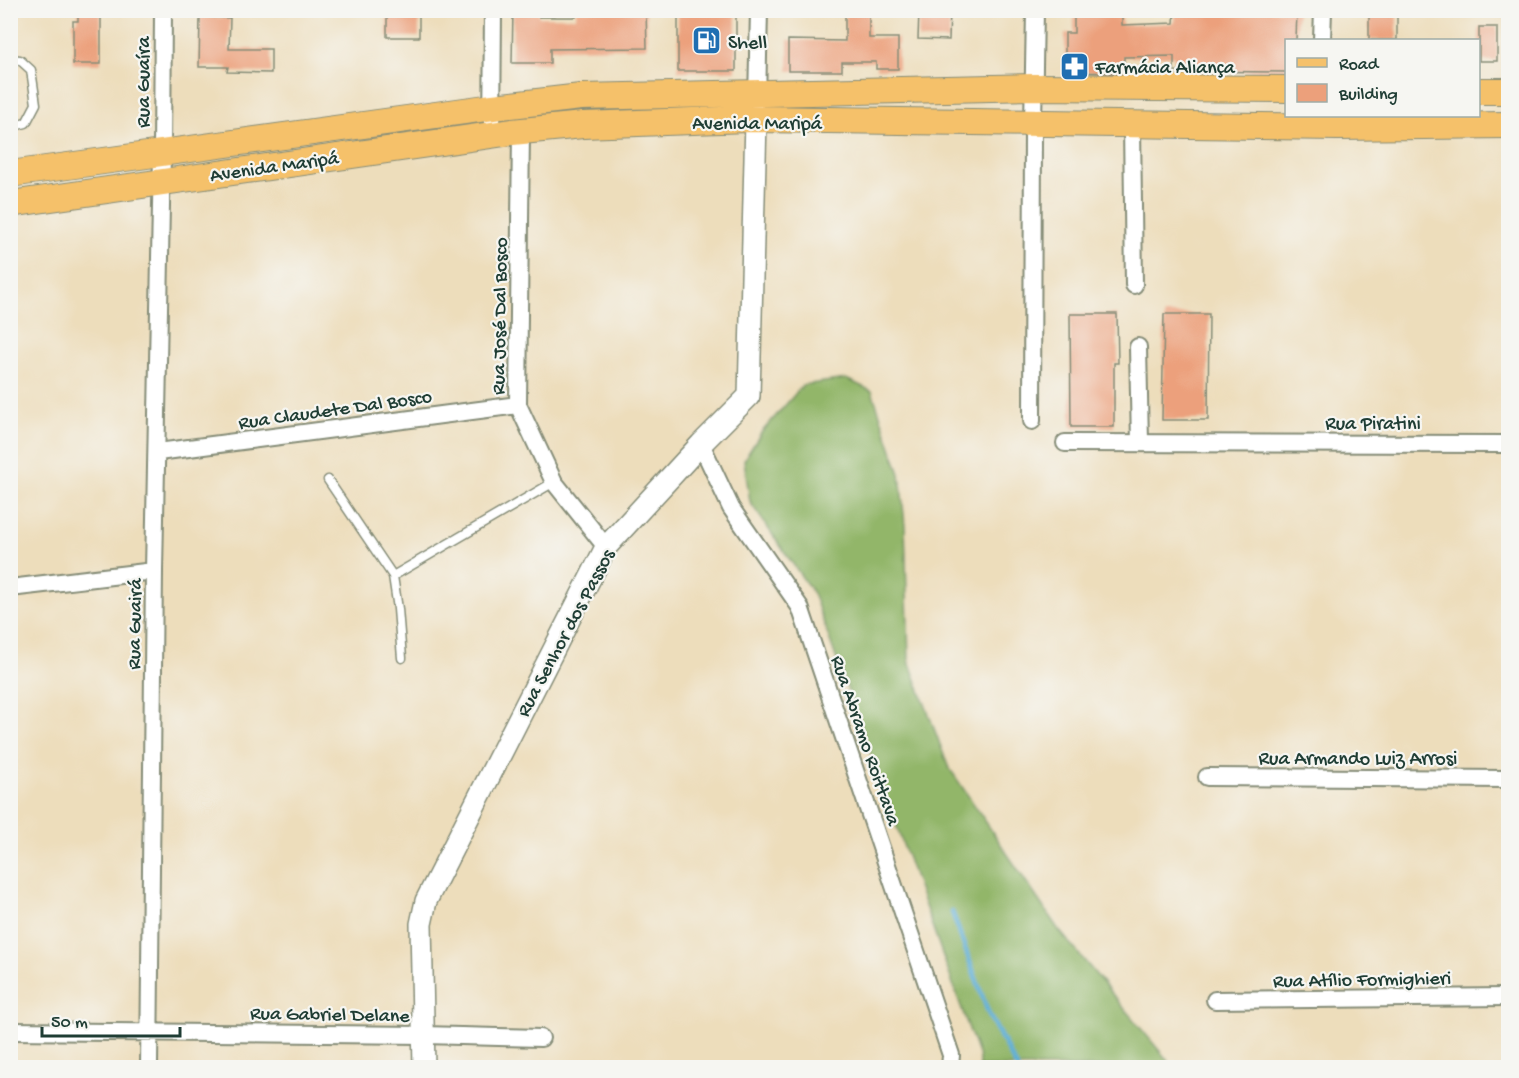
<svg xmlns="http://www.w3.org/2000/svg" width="1519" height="1078" font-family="'Gochi Hand',sans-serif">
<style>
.forest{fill:#92b669;stroke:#587a4e;stroke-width:1.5}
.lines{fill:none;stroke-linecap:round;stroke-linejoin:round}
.stream{stroke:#5badd6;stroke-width:5}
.building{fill:#eca07b}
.service-casing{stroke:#868d78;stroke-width:11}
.minor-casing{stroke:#868d78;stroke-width:20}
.tertiary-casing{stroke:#868d78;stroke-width:24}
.primary-casing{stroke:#868d78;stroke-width:28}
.service{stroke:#fff;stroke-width:8}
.minor{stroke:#fff;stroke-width:16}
.tertiary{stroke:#fff;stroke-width:21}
.primary{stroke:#f5c16b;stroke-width:26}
.labels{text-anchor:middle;stroke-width:4.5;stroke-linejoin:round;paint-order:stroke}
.poi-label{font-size:20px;fill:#1f3d34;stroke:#f6f6f2;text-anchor:start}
.street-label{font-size:20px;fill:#1f3d34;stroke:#f6f6f2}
</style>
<rect width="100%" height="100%" fill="#f6f6f2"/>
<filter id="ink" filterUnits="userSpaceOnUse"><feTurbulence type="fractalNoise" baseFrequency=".0167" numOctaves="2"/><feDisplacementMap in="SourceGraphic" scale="12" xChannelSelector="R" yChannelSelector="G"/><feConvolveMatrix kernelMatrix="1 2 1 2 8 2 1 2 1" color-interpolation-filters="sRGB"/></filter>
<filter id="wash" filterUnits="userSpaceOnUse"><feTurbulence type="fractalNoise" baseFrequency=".008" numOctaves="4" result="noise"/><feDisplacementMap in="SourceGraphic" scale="24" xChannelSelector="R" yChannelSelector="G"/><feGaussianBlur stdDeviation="1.35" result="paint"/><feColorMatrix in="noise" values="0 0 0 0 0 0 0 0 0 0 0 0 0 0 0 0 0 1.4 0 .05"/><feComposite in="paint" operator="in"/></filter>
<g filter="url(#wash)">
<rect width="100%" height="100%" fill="#edddbb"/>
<!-- forest -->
<path class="forest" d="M846,379L872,391L900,474L905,526L909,661L948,766L1058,929L1173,1067H979V1057L813,593L750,502L744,460L761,433L803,385Z"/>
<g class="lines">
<!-- stream -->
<path class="stream" d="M952,912L989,1015L1017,1068"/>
</g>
<g id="blocks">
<!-- building -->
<path class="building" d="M78,10H101V64H73V21H78Z
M387,10H419V37H387Z
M513,10H539V17H576V10H646L647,48L550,49V63H512Z
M678,10H736V71H678Z
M845,10H869V38H898V69H876V62H842V71H788V40L845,41Z
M919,10H950L949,40L918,39Z
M1074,10H1122V25L1174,23L1175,10H1297L1296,40H1287V72L1174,71V56L1124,57V73L1065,72V33H1074Z
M1369,10H1397V40H1369Z
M200,17L230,18L229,49H271V73L227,72L228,67H199Z
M1479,27H1497V61H1479Z
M1070,314H1117L1118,363H1114V427H1071Z
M1164,314H1209L1208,420H1162Z"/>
</g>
</g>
<g filter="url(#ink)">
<use href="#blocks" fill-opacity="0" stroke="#868d78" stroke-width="1.5"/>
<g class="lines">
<defs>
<path id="service" d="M10,59L20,60L31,70L36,104L26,123L10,127
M328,480L393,576L554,482
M393,576L398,609L402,658"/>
<path id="minor" d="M1322,40L1323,10
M757,101L759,10
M1132,125L1134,285
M521,131L518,405L554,482L606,547
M492,134L493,10
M1138,347L1140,443
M1032,421L1033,124L1035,10
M1065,443L1508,444
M701,444L731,508L800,607L951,1055L950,1068
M158,452L518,405
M10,588L154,571
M1207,777L1508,779
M1215,1000L1508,997
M10,1031L424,1035L541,1038
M149,1068L154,571L162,153L163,10"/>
<path id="tertiary" d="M424,1068L421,924L426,901L606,547L701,444L749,396L756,120"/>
<path id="primary" d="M1478,91H1508
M10,174L493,107L581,97L1034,87L1286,89
M10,204L512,132L583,125L748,119L1338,127L1508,125"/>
</defs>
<!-- service casing -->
<use href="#service" class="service-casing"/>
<!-- minor casing -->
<use href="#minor" class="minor-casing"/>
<!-- tertiary casing -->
<use href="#tertiary" class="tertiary-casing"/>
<!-- primary casing -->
<use href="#primary" class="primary-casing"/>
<!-- service -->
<use href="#service" class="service"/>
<!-- minor -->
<use href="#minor" class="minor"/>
<!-- tertiary -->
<use href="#tertiary" class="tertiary"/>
<!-- primary -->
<use href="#primary" class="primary"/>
</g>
</g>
<!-- icons -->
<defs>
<symbol id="fuel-square" viewBox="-11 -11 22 22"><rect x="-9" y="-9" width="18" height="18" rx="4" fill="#1f6fb2" stroke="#f6f6f2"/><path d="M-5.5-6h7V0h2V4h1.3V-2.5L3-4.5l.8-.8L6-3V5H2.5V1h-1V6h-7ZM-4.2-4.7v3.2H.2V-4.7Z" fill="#fff"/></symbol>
<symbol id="pharmacy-square" viewBox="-11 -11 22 22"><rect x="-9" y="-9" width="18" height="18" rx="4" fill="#1f6fb2" stroke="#f6f6f2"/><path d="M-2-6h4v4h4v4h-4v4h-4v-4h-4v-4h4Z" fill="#fff"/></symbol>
</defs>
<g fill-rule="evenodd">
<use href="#fuel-square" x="690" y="24" width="33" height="33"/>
<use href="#pharmacy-square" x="1058" y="50" width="33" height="33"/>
</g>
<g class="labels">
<!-- poi labels -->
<g class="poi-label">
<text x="728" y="48">Shell</text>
<text x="1095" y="73">Farmácia Aliança</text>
</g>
<!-- street labels -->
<g class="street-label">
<text transform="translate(142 82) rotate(-90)" y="7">Rua Guaíra</text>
<text x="757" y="129">Avenida Maripá</text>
<text transform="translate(274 165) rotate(-8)" y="7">Avenida Maripá</text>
<text transform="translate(498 316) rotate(-89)" y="7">Rua José Dal Bosco</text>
<text transform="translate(335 408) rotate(-8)" y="7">Rua Claudete Dal Bosco</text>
<text x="1373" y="429">Rua Piratini</text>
<text transform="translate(133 624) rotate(-89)" y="7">Rua Guairá</text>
<text transform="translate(564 632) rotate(-62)" y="7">Rua Senhor dos Passos</text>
<text transform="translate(867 740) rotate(71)" y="7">Rua Abramo Roittava</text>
<text x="1358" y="764">Rua Armando Luiz Arrosi</text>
<text transform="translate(1362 978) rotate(-1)" y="7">Rua Atílio Formighieri</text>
<text transform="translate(330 1013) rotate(1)" y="7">Rua Gabriel Delane</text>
</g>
</g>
<!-- margin -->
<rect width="1519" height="1078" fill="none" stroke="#f6f6f2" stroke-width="36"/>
<!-- legend -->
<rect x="1285" y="39" width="195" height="78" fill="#f6f6f2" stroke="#a0aca6" stroke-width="1.5"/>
<rect x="1297" y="58" width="30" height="9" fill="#f5c16b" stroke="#a0aca6" stroke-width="1.5"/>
<text x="1339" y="69" font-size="18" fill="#1f3d34">Road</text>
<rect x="1297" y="84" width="30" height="18" fill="#eca07b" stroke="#a0aca6" stroke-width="1.5"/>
<text x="1339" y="99" font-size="18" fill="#1f3d34">Building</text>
<!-- scale -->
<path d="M42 1027v9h138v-9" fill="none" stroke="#1f3d34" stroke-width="3"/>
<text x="51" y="1027" font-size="18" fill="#1f3d34" stroke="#f6f6f2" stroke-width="4.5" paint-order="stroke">50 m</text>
</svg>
